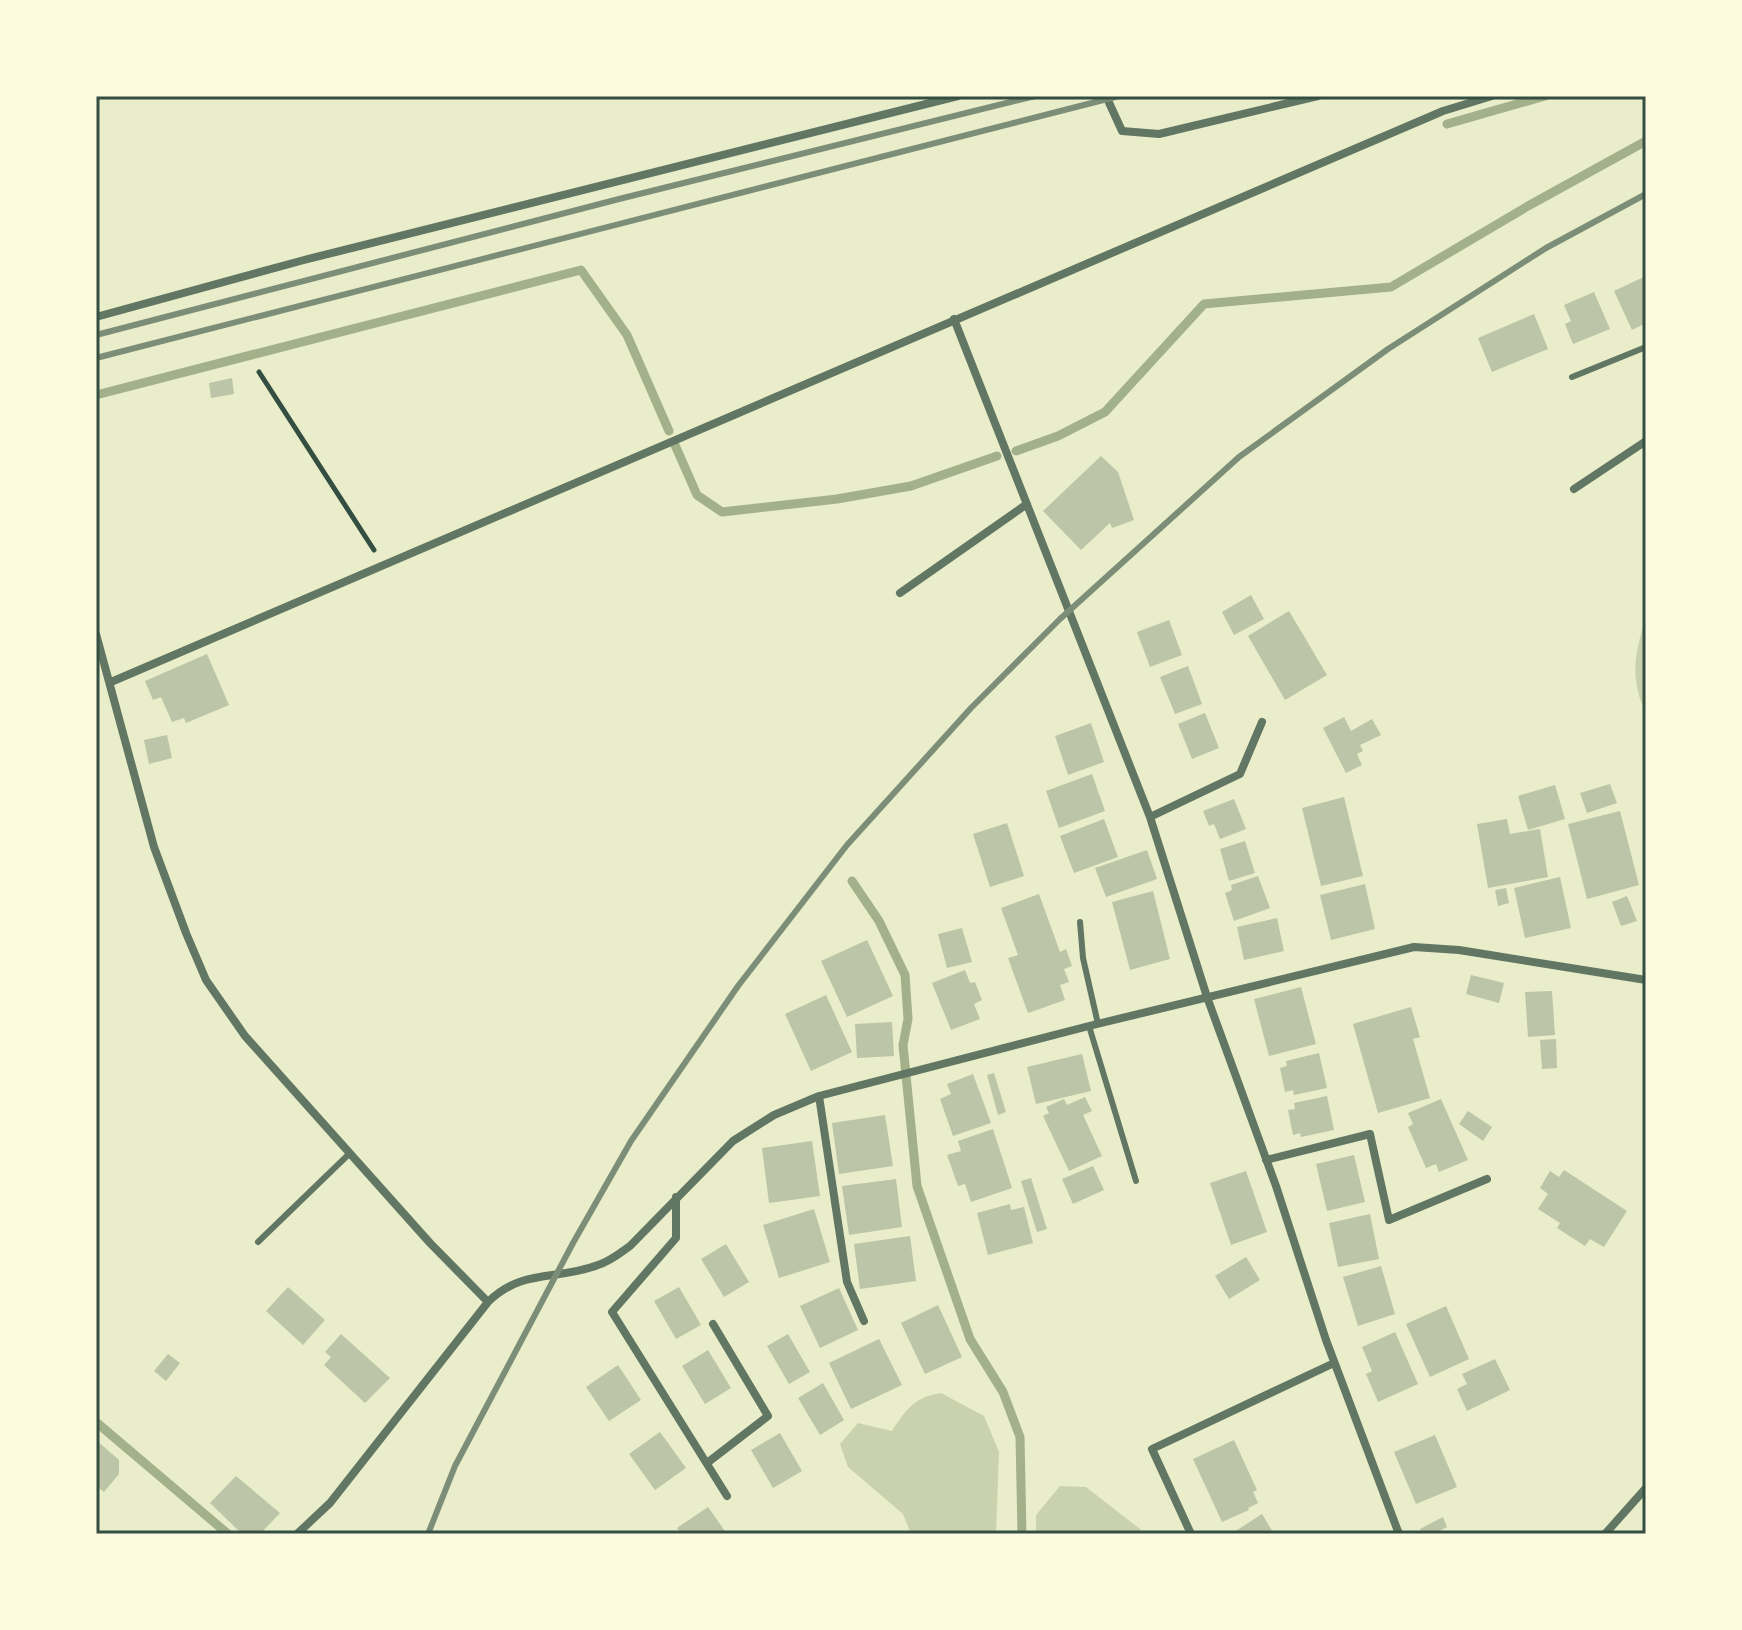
<svg xmlns="http://www.w3.org/2000/svg" width="1742" height="1630" font-family="'PT Sans Narrow',sans-serif">
<style>
.green{fill:#cad2ad}
.lines{fill:none;stroke-linecap:round;stroke-linejoin:round}
.stream{stroke:#a3b18a;stroke-width:9}
.building{fill:#bcc5a7}
.path{stroke:#344e41;stroke-width:5}
.service{stroke:#617663;stroke-width:6}
.minor{stroke:#617663;stroke-width:8}
.rail{stroke:#7c8e77;stroke-width:6}
.neatline{fill:none;stroke:#344e41;stroke-width:3}
</style>
<rect width="100%" height="100%" fill="#e9edc9"/>
<!-- green -->
<path class="green" d="M1646,616V714C1629,676 1635,654 1646,616Z
M941,1393L984,1416L999,1452L996,1534H911L903,1514L848,1467L840,1444L858,1423L892,1431C906,1409 915,1397 941,1393Z
M1060,1486L1086,1487L1140,1529L1143,1534H1036V1515Z"/>
<g class="lines">
<!-- stream -->
<path class="stream" d="M1447,124L1545,96
M96,395L581,270L627,335L669,431
M675,445L697,495L722,512L837,499L911,486L997,456
M1016,451L1058,436L1105,412L1204,304L1391,287L1528,206L1646,141
M852,881L879,921L905,975L908,1019L903,1045L917,1186L970,1339L1003,1392L1020,1437L1022,1534
M96,1422L228,1534"/>
</g>
<!-- building -->
<path class="building" d="M1646,276V323L1632,330L1614,291Z
M1594,292L1610,329L1573,344L1565,324L1571,321L1564,305Z
M1534,314L1548,349L1492,372L1478,338Z
M232,378L234,394L211,398L209,383Z
M1101,456L1118,472L1134,520L1112,528L1110,523L1081,550L1043,511Z
M1251,595L1264,619L1234,635L1222,612Z
M1289,611L1327,675L1285,700L1248,636Z
M1169,620L1182,655L1150,667L1137,632Z
M207,654L229,705L186,723L184,718L172,722L161,697L153,700L145,681Z
M1188,666L1202,704L1175,714L1160,677Z
M1205,713L1219,748L1192,759L1178,724Z
M1344,717L1351,731L1372,719L1381,735L1360,745L1363,751L1357,754L1362,765L1346,773L1323,728Z
M1091,723L1104,762L1068,775L1055,736Z
M167,735L172,758L149,764L144,740Z
M1092,774L1105,811L1059,828L1046,791Z
M1610,784L1617,803L1587,813L1580,793Z
M1555,785L1565,819L1528,830L1518,796Z
M1344,797L1363,876L1321,886L1302,808Z
M1234,799L1246,829L1220,839L1214,824L1209,826L1203,811Z
M1620,811L1639,885L1587,899L1568,824Z
M1104,819L1118,857L1074,873L1060,836Z
M1507,819L1510,834L1540,829L1548,877L1488,888L1477,824Z
M1007,823L1024,876L990,887L973,834Z
M1245,841L1255,873L1229,881L1220,849Z
M1147,850L1157,879L1106,897L1095,868Z
M1258,876L1270,908L1234,921L1225,893L1232,890L1231,885Z
M1560,877L1571,928L1525,938L1514,888Z
M1365,884L1375,929L1331,940L1320,895Z
M1506,888L1509,903L1498,906L1495,890Z
M1153,891L1170,959L1130,970L1112,902Z
M1039,894L1060,952L1066,949L1072,966L1064,969L1069,982L1060,985L1065,1000L1028,1013L1008,958L1018,955L1001,908Z
M1627,896L1637,921L1621,926L1612,902Z
M1277,918L1284,951L1244,960L1237,927Z
M962,928L972,962L947,968L938,934Z
M867,940L893,996L847,1017L821,961Z
M965,970L970,983L975,982L982,1000L974,1004L980,1019L951,1030L932,983Z
M1471,975L1504,983L1499,1003L1466,994Z
M1301,987L1316,1044L1269,1056L1254,999Z
M1552,991L1555,1035L1528,1037L1525,992Z
M826,995L852,1052L811,1071L785,1014Z
M1411,1007L1420,1037L1413,1039L1430,1098L1378,1113L1353,1024Z
M892,1022L894,1056L857,1058L855,1024Z
M1556,1039L1557,1068L1542,1069L1540,1040Z
M1319,1053L1327,1088L1294,1095L1293,1090L1285,1092L1280,1068L1287,1066L1286,1061Z
M1082,1054L1091,1091L1036,1104L1027,1067Z
M994,1073L1006,1112L998,1115L987,1075Z
M973,1074L991,1123L953,1136L940,1099L951,1094L947,1084Z
M1327,1096L1334,1130L1301,1137L1300,1133L1293,1135L1288,1110L1295,1109L1294,1103Z
M1085,1097L1092,1111L1083,1115L1102,1156L1069,1171L1043,1116L1049,1113L1046,1107L1064,1099L1067,1105Z
M1441,1099L1468,1160L1439,1172L1436,1164L1426,1168L1408,1127L1413,1124L1408,1113Z
M1468,1111L1492,1127L1483,1141L1459,1124Z
M885,1115L893,1166L839,1174L832,1123Z
M993,1129L1012,1188L971,1202L965,1184L958,1186L947,1155L961,1151L958,1141Z
M812,1141L820,1196L769,1203L762,1148Z
M1354,1155L1365,1202L1327,1211L1316,1164Z
M1093,1166L1104,1190L1073,1204L1062,1179Z
M1564,1170L1627,1211L1604,1247L1590,1239L1585,1246L1557,1228L1560,1223L1538,1209L1548,1194L1540,1188L1550,1171L1559,1177Z
M1246,1171L1267,1232L1231,1245L1210,1183Z
M1031,1178L1047,1229L1037,1232L1021,1181Z
M896,1179L902,1227L849,1235L842,1186Z
M1010,1204L1011,1210L1024,1207L1033,1243L988,1255L977,1213Z
M814,1209L830,1262L779,1278L763,1225Z
M1370,1214L1379,1259L1338,1267L1329,1223Z
M910,1236L916,1281L860,1289L854,1244Z
M726,1244L749,1282L724,1297L701,1259Z
M1246,1257L1260,1280L1229,1299L1215,1276Z
M1381,1266L1395,1314L1358,1326L1343,1277Z
M288,1287L325,1320L303,1345L266,1311Z
M679,1287L701,1325L676,1339L654,1301Z
M839,1288L858,1330L820,1348L800,1306Z
M938,1305L962,1357L925,1374L901,1323Z
M1446,1306L1469,1359L1430,1377L1406,1324Z
M1395,1332L1418,1384L1378,1402L1366,1374L1372,1371L1362,1347Z
M341,1334L390,1378L365,1403L324,1365L331,1357L325,1352Z
M788,1334L810,1372L789,1384L767,1346Z
M879,1339L902,1385L851,1409L829,1363Z
M708,1350L731,1388L705,1404L682,1366Z
M168,1354L180,1363L166,1381L154,1371Z
M1495,1359L1510,1390L1467,1411L1457,1389L1467,1384L1462,1374Z
M618,1365L641,1400L609,1421L586,1387Z
M823,1383L844,1420L820,1435L798,1398Z
M660,1432L686,1468L655,1490L629,1454Z
M780,1433L802,1471L773,1488L751,1450Z
M1435,1435L1457,1487L1416,1504L1394,1452Z
M96,1440L119,1460V1474L104,1492L96,1486Z
M1234,1440L1257,1490L1253,1492L1258,1503L1248,1508L1249,1510L1222,1522L1193,1459Z
M236,1476L280,1513L260,1534H242L210,1503Z
M708,1507L727,1534H681L677,1528Z
M1262,1514L1274,1534H1231Z
M1443,1517L1447,1527L1433,1534H1423L1420,1529Z"/>
<g class="lines">
<!-- path -->
<path class="path" d="M259,372L374,550"/>
<!-- service -->
<path class="service" d="M1572,377L1646,347
M1080,922L1083,958L1098,1024
M1089,1026L1136,1181
M258,1242L349,1154"/>
<!-- minor -->
<path class="minor" d="M1106,96L1122,131L1159,134L1318,96
M96,317L304,260L958,96
M954,319L1150,817L1207,997L1276,1186L1326,1340L1399,1534
M1574,489L1646,441
M900,593L1027,504
M96,634L154,847L186,933L206,980L245,1036L430,1243L488,1302
M111,682L1443,111L1492,96
M1150,817L1240,774L1262,722
M819,1096L847,1282L864,1321
M1266,1160L1370,1134L1389,1220L1487,1179
M676,1197V1238L612,1312L727,1496
M707,1463L768,1416L713,1324
M297,1534L330,1503L488,1302C523,1268 556,1281 598,1265C611,1261 620,1253 630,1246L733,1141L774,1115L819,1096L1089,1026L1414,947L1459,950L1646,980
M1191,1534L1152,1449L1334,1363
M1605,1534L1646,1488"/>
<!-- rail -->
<path class="rail" d="M96,335L619,199L1035,96
M96,358L1119,96
M428,1534L455,1466L573,1243L631,1141L738,986L847,845L971,708L1060,619L1239,457L1388,349L1546,248L1646,194"/>
</g>
<!-- border -->
<rect width="1742" height="1630" fill="none" stroke="#fefae0" stroke-width="196"/>
<rect x="98" y="98" width="1546" height="1434" class="neatline"/>
</svg>
